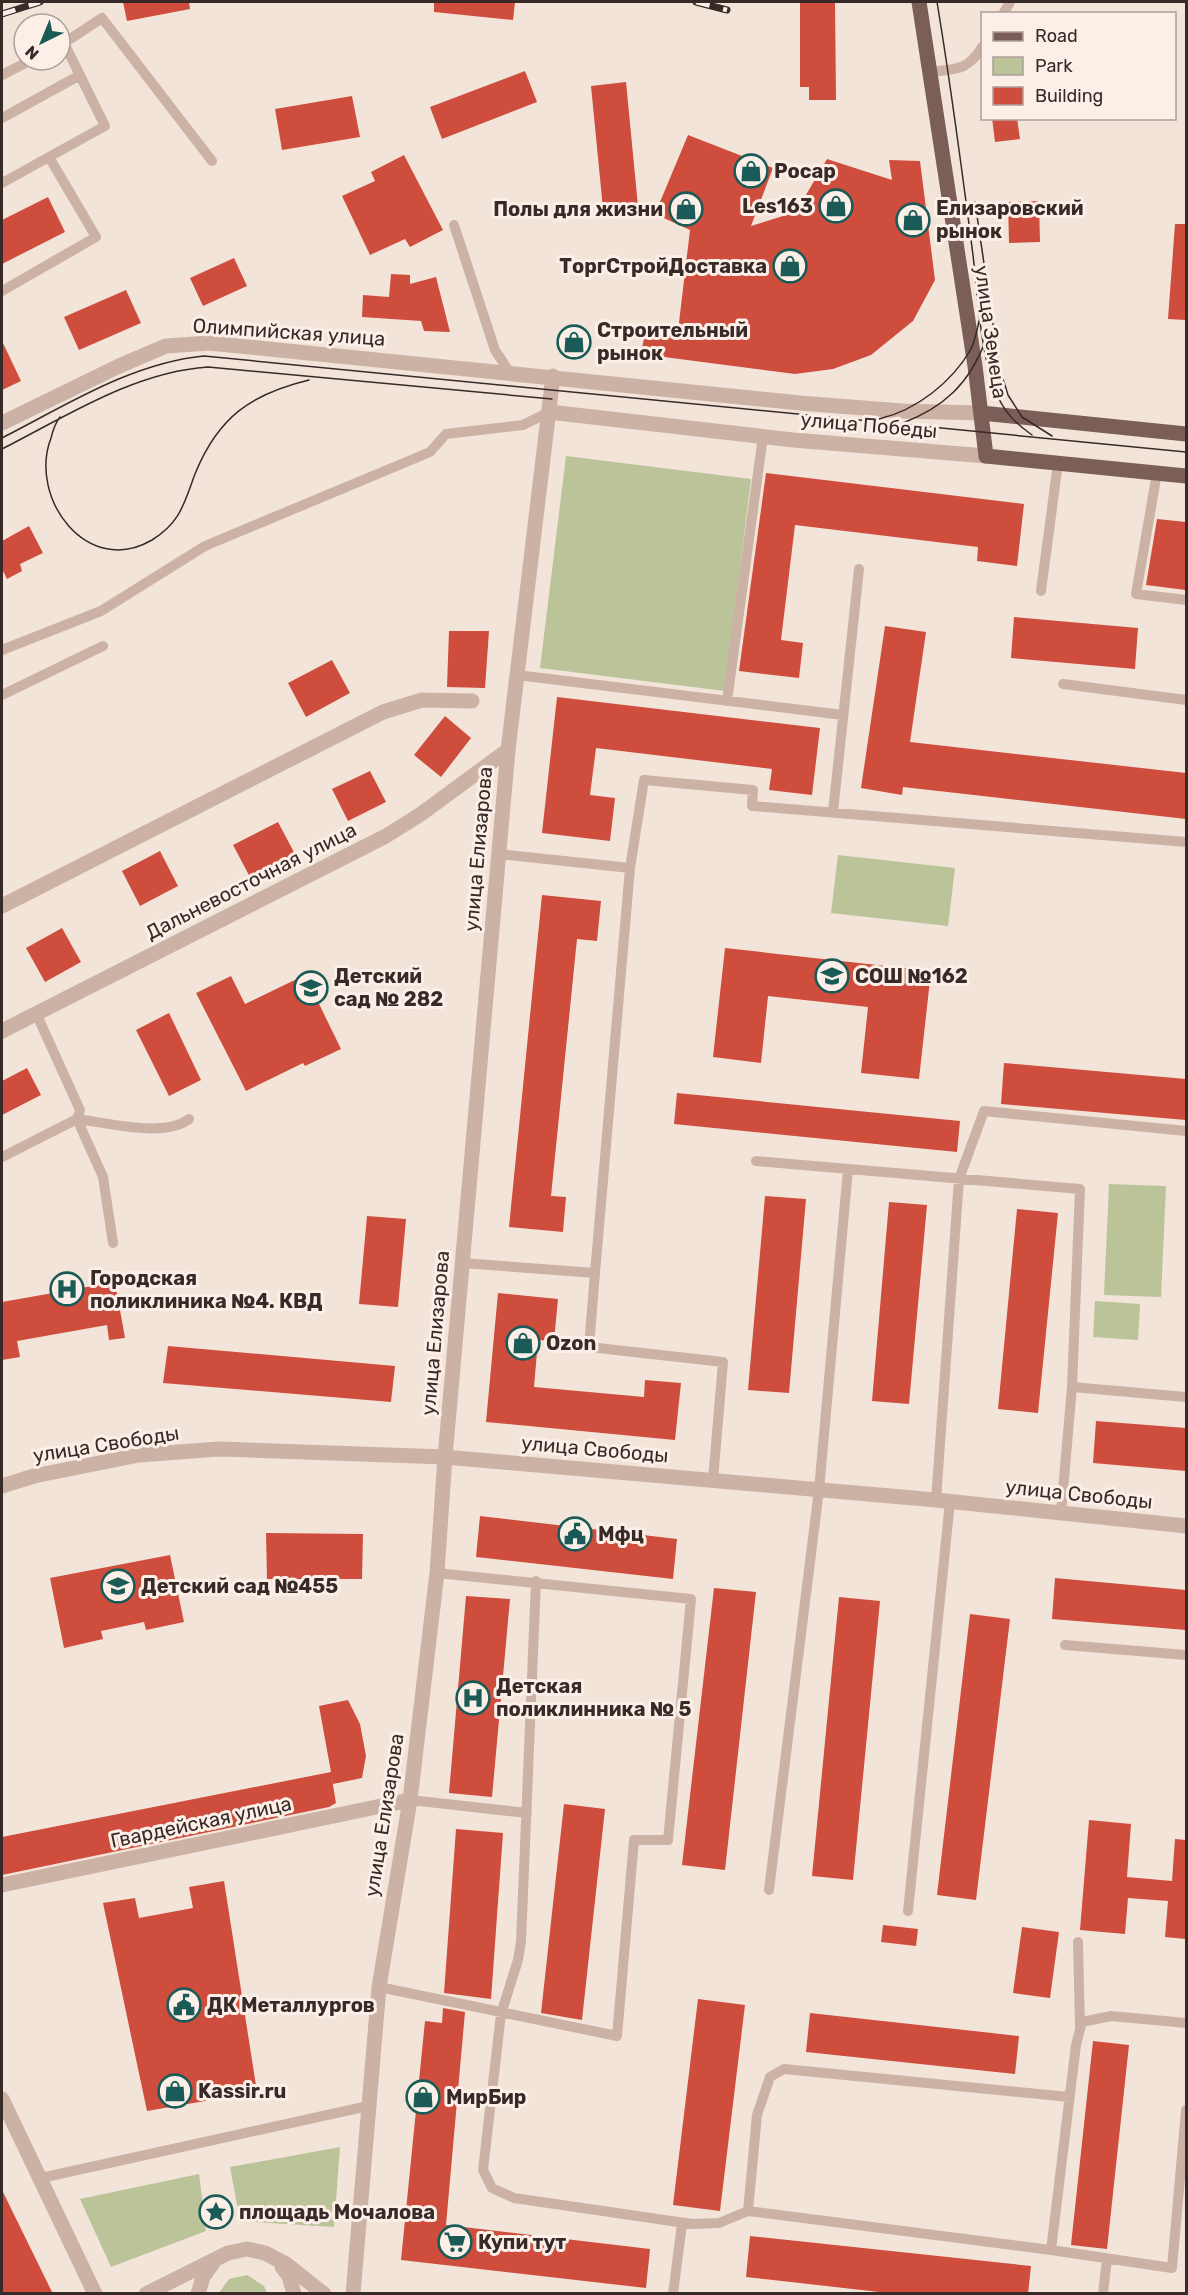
<svg xmlns="http://www.w3.org/2000/svg" width="1188" height="2295" font-family="Rubik,sans-serif">
<style>
.green{fill:#bbc399}
.building{fill:#ce4d3d}
.lines{fill:none;stroke-linecap:round;stroke-linejoin:round}
.service{stroke:#ccb2a5;stroke-width:10}
.minor{stroke:#ccb2a5;stroke-width:15}
.tertiary{stroke:#ccb2a5;stroke-width:15}
.primary{stroke:#7a5e57;stroke-width:15}
.tram{stroke:#372a27;stroke-width:1.5}
.rail-casing{stroke:#372a27;stroke-width:7}
.rail{stroke:#fbefe7;stroke-width:4.5;stroke-dasharray:14;stroke-linecap:butt}
.labels{text-anchor:middle;stroke-width:6;stroke-linejoin:round;paint-order:stroke}
.poi-label{font-size:20px;font-weight:bold;fill:#372a27;stroke:#fbefe7;text-anchor:start}
.street-label{font-size:20px;fill:#372a27;stroke:#fbefe7}
</style>
<rect width="100%" height="100%" fill="#f3e4da"/>
<!-- green -->
<path class="green" d="M566,456L751,479L725,691L540,668Z
M838,855L955,868L948,926L831,913Z
M1109,1184L1166,1186L1161,1297L1104,1295Z
M1095,1301L1140,1304L1138,1340L1093,1337Z
M340,2147L334,2227L240,2221L230,2167Z
M199,2174L206,2231L111,2267L80,2199Z
M247,2275L264,2286L267,2293H219L229,2279Z"/>
<!-- building -->
<path class="building" d="M123,2H189L190,9L127,21Z
M434,2H515L513,20L434,12Z
M800,2H835L836,100H809V87H800Z
M525,71L537,102L442,139L430,107Z
M626,82L638,206L603,209L591,86Z
M352,96L360,137L282,150L275,109Z
M992,118H1017L1020,139L995,142Z
M688,135L773,168L751,226L796,212L827,159L892,180L889,160L920,161L935,280L913,321L871,355L833,369L795,374L641,354L646,327L678,331L690,230L655,214Z
M404,155L443,230L410,247L405,239L370,255L342,196L375,181L371,172Z
M48,197L65,232L2,264V220Z
M1039,201L1040,242L1009,243L1008,202Z
M1175,224H1186V320L1168,319Z
M234,258L247,286L203,306L190,278Z
M391,274L410,275V284L436,277L450,332L424,331L421,321L362,317L363,295L389,297Z
M126,290L141,323L79,350L64,317Z
M2,341L21,381L2,390Z
M766,473L1024,504L1017,566L977,561L978,547L795,525L781,640L803,643L799,678L739,671Z
M1157,519L1186,522V590L1146,585Z
M29,526L43,553L20,564L22,571L7,579L2,569V541Z
M1014,617L1138,628L1135,669L1011,658Z
M885,626L926,632L910,742L1186,773V819L903,787L902,795L861,788Z
M449,631H489L485,688L447,687Z
M332,660L350,693L306,717L288,683Z
M557,697L820,728L812,795L769,790L772,769L596,748L590,795L615,798L610,841L542,833Z
M445,716L471,738L441,777L414,755Z
M370,771L386,802L348,821L332,789Z
M278,822L296,856L251,879L233,845Z
M160,851L178,886L140,906L122,871Z
M542,895L601,901L597,941L577,939L551,1196L566,1197L563,1232L509,1227Z
M62,928L81,962L45,982L26,948Z
M725,948L931,971L919,1079L861,1073L868,1007L768,996L761,1063L713,1057Z
M305,975L341,1049L305,1066L303,1063L246,1091L196,993L231,976L245,1004Z
M169,1013L201,1080L169,1096L136,1030Z
M1004,1063L1186,1079V1120L1001,1104Z
M27,1068L41,1095L2,1115V1081Z
M677,1093L960,1121L957,1152L674,1124Z
M765,1196L806,1199L789,1393L748,1390Z
M889,1202L927,1205L909,1404L872,1401Z
M1017,1209L1058,1213L1038,1413L998,1409Z
M367,1216L406,1219L398,1307L359,1304Z
M115,1282L125,1338L109,1340L107,1325L17,1341L20,1357L2,1360V1302Z
M498,1293L558,1299L554,1341L538,1340L534,1387L644,1397L645,1380L681,1383L675,1440L486,1422Z
M168,1346L395,1366L391,1402L163,1383Z
M1096,1421L1186,1428V1471L1093,1463Z
M480,1516L677,1539L673,1579L476,1557Z
M266,1533L363,1534L362,1579H267Z
M170,1555L184,1622L146,1630L144,1622L101,1631L103,1639L64,1648L50,1578Z
M1055,1578L1186,1590V1630L1052,1619Z
M714,1588L756,1592L725,1870L682,1865Z
M466,1596L510,1599L492,1797L449,1793Z
M839,1597L880,1601L853,1880L812,1876Z
M970,1614L1010,1619L976,1900L937,1895Z
M348,1700L360,1724L366,1756L362,1778L333,1784L331,1773L336,1803L329,1807L2,1875V1837L331,1772L319,1706Z
M564,1804L605,1809L582,2020L541,2013Z
M1089,1820L1131,1824L1127,1877L1172,1881L1175,1839L1186,1840V1939L1165,1937L1168,1901L1128,1898L1125,1934L1080,1930Z
M456,1829L503,1833L491,1999L444,1993Z
M224,1881L257,2092L147,2111L103,1903L135,1898L139,1918L193,1908L189,1887Z
M883,1925L918,1929L916,1946L881,1942Z
M1022,1927L1059,1932L1050,1998L1013,1993Z
M698,1999L745,2005L720,2211L673,2205Z
M443,2008L465,2012L446,2225L650,2249L646,2288L401,2260L425,2021L442,2023Z
M810,2013L1019,2036L1015,2074L806,2052Z
M1093,2041L1129,2045L1107,2249L1071,2245Z
M2,2190L53,2294H2Z
M750,2236L1031,2266L1028,2294H897L746,2277Z"/>
<g class="lines">
<!-- service -->
<path class="service" d="M1003,14L1010,2
M930,72C955,69 968,71 982,47
M2,75L31,60
M2,118L80,75
M2,183L105,126L64,43L102,18L212,161
M454,225L495,350L510,373
M2,291L96,237L49,157
M1157,473L1136,594L1186,600
M1041,591L1058,463
M2,650L101,611L205,546L430,452L446,434L523,425L549,412
M517,675L843,715
M1063,684L1186,700
M2,695L103,646
M727,701L763,436
M833,812L859,569
M499,854L630,868L644,780L753,790L752,806L1186,842
M77,1119L103,1177L113,1243
M77,1119C108,1123 165,1138 189,1119
M2,1157L77,1119L80,1110L36,1013
M756,1161L1080,1189L1072,1387
M462,1263L595,1273L589,1347L723,1362L713,1480
M595,1273L630,868
M936,1500L959,1179L984,1111L1186,1131
M1061,1513L1072,1387L1186,1397
M536,1581L521,1942L518,1960L501,2014L483,2170L492,2188L514,2198L692,2224L719,2223L748,2211L1051,2250
M1065,1645L1186,1655
M410,1800L527,1813
M769,1890L819,1490L848,1169
M908,1911L950,1502
M1078,1942L1080,2027
M379,1987L617,2036L634,1840H668L691,1599L437,1573
M1186,2023L1111,2016L1082,2022L1076,2045L1051,2250L1172,2268L1186,2110
M41,2178L368,2106
M748,2211L757,2115L770,2077L784,2069L1069,2097
M673,2294L682,2224
M1103,2294L1107,2259"/>
<!-- minor -->
<path class="minor" d="M549,412L793,440L986,456
M2,423L119,366L166,346L209,343L800,403L902,411L981,413
M2,906L383,712L422,700L472,701
M2,1031L386,836L421,814L508,750
M2,1885L410,1800
M2,2099L95,2294
M353,2294L379,1987L410,1800L437,1573L445,1457L508,750L553,376"/>
<!-- tertiary -->
<path class="tertiary" d="M2,1486L34,1476L139,1455L219,1449L445,1457L936,1500L1186,1526
M282,2267L289,2276L294,2294
M146,2294L228,2253L247,2249L265,2253L286,2264L324,2294
M198,2294L203,2277L213,2263"/>
<!-- primary -->
<path class="primary" d="M919,2L975,366L986,456L1186,476
M981,413L1186,434"/>
<!-- tram -->
<path class="tram" d="M937,2C951,86 962,170 973,255C978,299 980,349 995,390C1003,411 1015,423 1032,435
M975,202L999,366L1008,395L1022,417L1052,436
M60,417C55,423 53,430 51,438C28,498 87,578 152,540C181,522 184,503 195,474C218,417 251,394 309,380
M879,419C917,410 952,382 971,349C975,341 977,330 979,321
M903,423C944,407 969,384 985,342
M2,438C65,406 131,363 204,356L1186,452
M2,449C67,416 134,372 208,367L552,399"/>
<defs>
<path id="rail" d="M696,2L727,10
M2,14L40,2"/>
</defs>
<!-- rail casing -->
<use href="#rail" class="rail-casing"/>
<!-- rail -->
<use href="#rail" class="rail"/>
</g>
<!-- icons -->
<defs>
<symbol id="shop-ring" viewBox="-11 -11 22 22"><circle r="9.5" fill="#fbefe7" stroke="#1a5b57" stroke-width="1.5"/><path d="M-5-2.5h2.3a2.7 3.5 0 0 1 5.4 0H5L5.5 6h-11ZM-1.5-2.5h3a1.5 2.3 0 0 0-3 0Z" fill="#1a5b57"/></symbol>
<symbol id="school-ring" viewBox="-11 -11 22 22"><circle r="9.5" fill="#fbefe7" stroke="#1a5b57" stroke-width="1.5"/><path d="M0-5L7-2L0 1L-7-2ZM-4 1L0 2.5L4 1V4Q0 6-4 4Z" fill="#1a5b57"/></symbol>
<symbol id="hospital-ring" viewBox="-11 -11 22 22"><circle r="9.5" fill="#fbefe7" stroke="#1a5b57" stroke-width="1.5"/><path d="M-5-5h3v3.5h4V-5h3V5h-3V1.5h-4V5h-3Z" fill="#1a5b57"/></symbol>
<symbol id="civic-ring" viewBox="-11 -11 22 22"><circle r="9.5" fill="#fbefe7" stroke="#1a5b57" stroke-width="1.5"/><path d="M-.6-6.5H3V-4.5H.6V-3L4-1V1h2V6H-6V1h2V-1L-.6-3ZM-1.2 2.5V6h2.4V2.5Z" fill="#1a5b57"/></symbol>
<symbol id="sight-ring" viewBox="-11 -11 22 22"><circle r="9.5" fill="#fbefe7" stroke="#1a5b57" stroke-width="1.5"/><path d="M0-6L1.8-2.2L6-1.7L2.9 1.2L3.7 5.4L0 3.3L-3.7 5.4L-2.9 1.2L-6-1.7L-1.8-2.2Z" fill="#1a5b57"/></symbol>
<symbol id="supermarket-ring" viewBox="-11 -11 22 22"><circle r="9.5" fill="#fbefe7" stroke="#1a5b57" stroke-width="1.5"/><path d="M-6-5.5h2.5l.6 2H6L4.5 2H-2.5L-4.4-4H-6ZM-1.5 3.2a1.3 1.3 0 1 0 .1 0ZM3 3.2a1.3 1.3 0 1 0 .1 0Z" fill="#1a5b57"/></symbol>
</defs>
<g fill-rule="evenodd">
<use href="#shop-ring" x="732" y="152" width="38" height="38"/>
<use href="#shop-ring" x="817" y="187" width="38" height="38"/>
<use href="#shop-ring" x="667" y="190" width="38" height="38"/>
<use href="#shop-ring" x="894" y="201" width="38" height="38"/>
<use href="#shop-ring" x="771" y="247" width="38" height="38"/>
<use href="#shop-ring" x="555" y="323" width="38" height="38"/>
<use href="#school-ring" x="813" y="957" width="38" height="38"/>
<use href="#school-ring" x="292" y="969" width="38" height="38"/>
<use href="#hospital-ring" x="48" y="1270" width="38" height="38"/>
<use href="#shop-ring" x="504" y="1324" width="38" height="38"/>
<use href="#civic-ring" x="556" y="1515" width="38" height="38"/>
<use href="#school-ring" x="99" y="1567" width="38" height="38"/>
<use href="#hospital-ring" x="454" y="1679" width="38" height="38"/>
<use href="#civic-ring" x="165" y="1986" width="38" height="38"/>
<use href="#shop-ring" x="156" y="2072" width="38" height="38"/>
<use href="#shop-ring" x="404" y="2078" width="38" height="38"/>
<use href="#sight-ring" x="197" y="2193" width="38" height="38"/>
<use href="#supermarket-ring" x="436" y="2223" width="38" height="38"/>
</g>
<g class="labels">
<!-- poi labels -->
<g class="poi-label">
<text x="774" y="178">Росар</text>
<text x="813" y="213" text-anchor="end">Les163</text>
<text x="936" y="215">Елизаровский<tspan x="936" dy="23">рынок</tspan></text>
<text x="663" y="216" text-anchor="end">Полы для жизни</text>
<text x="767" y="273" text-anchor="end">ТоргСтройДоставка</text>
<text x="597" y="337">Строительный<tspan x="597" dy="23">рынок</tspan></text>
<text x="334" y="983">Детский<tspan x="334" dy="23">сад № 282</tspan></text>
<text x="855" y="983">СОШ №162</text>
<text x="90" y="1285">Городская<tspan x="90" dy="23">поликлиника №4. КВД</tspan></text>
<text x="546" y="1350">Ozon</text>
<text x="598" y="1541">Мфц</text>
<text x="141" y="1593">Детский сад №455</text>
<text x="496" y="1693">Детская<tspan x="496" dy="23">поликлинника № 5</tspan></text>
<text x="207" y="2012">ДК Металлургов</text>
<text x="198" y="2098">Kassir.ru</text>
<text x="446" y="2104">МирБир</text>
<text x="239" y="2219">площадь Мочалова</text>
<text x="478" y="2249">Купи тут</text>
</g>
<!-- street labels -->
<g class="street-label">
<text transform="translate(289 332) rotate(4)" y="7">Олимпийская улица</text>
<text transform="translate(991 332) rotate(82)" y="7">улица Земеца</text>
<text transform="translate(869 425) rotate(5)" y="7">улица Победы</text>
<text transform="translate(478 849) rotate(-85)" y="7">улица Елизарова</text>
<text transform="translate(251 881) rotate(-27)" y="7">Дальневосточная улица</text>
<text transform="translate(435 1333) rotate(-85)" y="7">улица Елизарова</text>
<text transform="translate(106 1444) rotate(-9)" y="7">улица Свободы</text>
<text transform="translate(595 1449) rotate(5)" y="7">улица Свободы</text>
<text transform="translate(1079 1494) rotate(6)" y="7">улица Свободы</text>
<text transform="translate(384 1815) rotate(-81)" y="7">улица Елизарова</text>
<text transform="translate(201 1822) rotate(-12)" y="7">Гвардейская улица</text>
</g>
</g>
<!-- border -->
<rect width="1188" height="2295" fill="none" stroke="#372a27" stroke-width="6"/>
<!-- legend -->
<rect x="981" y="12" width="195" height="108" fill="#fbefe7" stroke="#ada09a" stroke-width="1.5"/>
<rect x="993" y="32" width="30" height="9" fill="#7a5e57" stroke="#ada09a" stroke-width="1.5"/>
<text x="1035" y="42" font-size="18" fill="#372a27">Road</text>
<rect x="993" y="57" width="30" height="18" fill="#bbc399" stroke="#ada09a" stroke-width="1.5"/>
<text x="1035" y="72" font-size="18" fill="#372a27">Park</text>
<rect x="993" y="87" width="30" height="18" fill="#ce4d3d" stroke="#ada09a" stroke-width="1.5"/>
<text x="1035" y="102" font-size="18" fill="#372a27">Building</text>
<!-- north arrow -->
<g transform="translate(42 42) rotate(223)"><circle r="28" fill="#fbefe7" stroke="#ada09a" stroke-width="1.5"/>
<path d="M0-4.5L10 22L0 15L-10 22Z" fill="#1a5b57"/>
<text y="-9" font-size="16" font-weight="bold" text-anchor="middle" fill="#372a27">N</text>
</g>
</svg>
